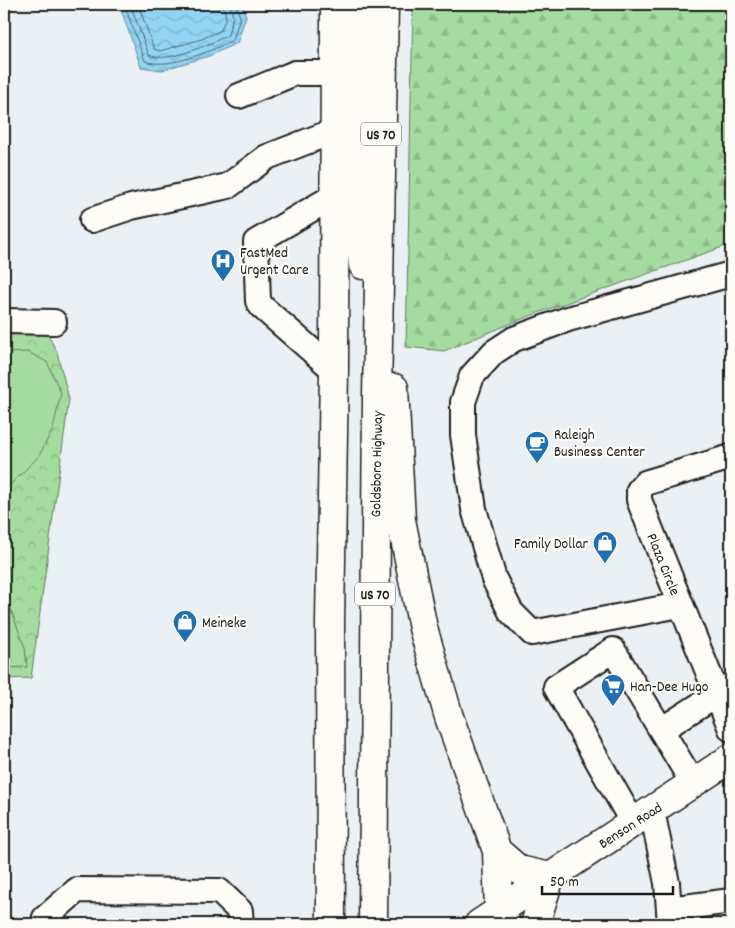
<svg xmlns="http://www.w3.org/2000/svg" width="735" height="928" font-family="Dekko,sans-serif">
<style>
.forest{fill:url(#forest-firs);stroke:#607c5e}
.park{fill:url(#park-crowns);stroke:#607c5e}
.garden{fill:#a4db9f;stroke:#607c5e}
.water{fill:url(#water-waves);stroke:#628a9d}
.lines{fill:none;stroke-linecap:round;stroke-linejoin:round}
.shore{stroke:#4b6672;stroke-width:1}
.minor-casing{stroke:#1c1c1c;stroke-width:28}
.major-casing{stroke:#1c1c1c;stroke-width:31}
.minor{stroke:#fdfcf7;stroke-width:24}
.major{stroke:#fdfcf7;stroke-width:28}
.labels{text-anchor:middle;stroke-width:4.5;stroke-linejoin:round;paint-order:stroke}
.shield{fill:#fdfcf7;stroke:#605f5e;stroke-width:1}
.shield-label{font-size:14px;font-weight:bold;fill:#1c1c1c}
.poi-label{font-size:15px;fill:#1c1c1c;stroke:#fdfcf7;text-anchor:start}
.street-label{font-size:15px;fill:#1c1c1c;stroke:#fdfcf7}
</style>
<defs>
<pattern id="forest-firs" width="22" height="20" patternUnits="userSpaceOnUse" patternTransform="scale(1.25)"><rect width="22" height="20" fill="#a4db9f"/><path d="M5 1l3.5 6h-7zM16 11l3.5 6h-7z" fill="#8dbb88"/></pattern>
<pattern id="park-crowns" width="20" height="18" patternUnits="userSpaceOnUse" patternTransform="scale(1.25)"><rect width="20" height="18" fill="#a4db9f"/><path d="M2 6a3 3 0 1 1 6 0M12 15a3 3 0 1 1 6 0" fill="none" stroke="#8dbb88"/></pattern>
<pattern id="water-waves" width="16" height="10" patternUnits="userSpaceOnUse" patternTransform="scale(1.25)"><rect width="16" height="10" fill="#91d4f3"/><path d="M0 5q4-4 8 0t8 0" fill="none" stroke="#7cb5d0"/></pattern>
</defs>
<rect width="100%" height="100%" fill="#ebf0f5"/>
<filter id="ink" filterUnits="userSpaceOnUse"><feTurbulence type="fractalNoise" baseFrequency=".02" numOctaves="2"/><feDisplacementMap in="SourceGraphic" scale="10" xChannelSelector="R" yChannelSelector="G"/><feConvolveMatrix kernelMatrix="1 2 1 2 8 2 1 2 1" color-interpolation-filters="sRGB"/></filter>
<g filter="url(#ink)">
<!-- forest -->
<path class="forest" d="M413,4H731V244L527,317L444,351L406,347Z"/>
<!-- park -->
<path class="park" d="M4,334L48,335L57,352L69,399L31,678L4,679Z"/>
<!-- garden -->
<path class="garden" d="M28,352L47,362L61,393L53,429L39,456L4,491V353Z
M4,591L25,648L27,667L4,668Z"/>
<!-- water -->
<path class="water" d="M119,4H241L246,16L237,43L209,56L162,70L141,67Z"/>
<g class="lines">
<!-- shore -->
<path class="shore" d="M124,4L145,61C168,70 211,51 233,40L240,17L236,4
M130,4L149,55C167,64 210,44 228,35L233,17L230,4
M138,4L154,49L160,51L202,39L221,30L226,17L223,4"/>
<defs>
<path id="minor" d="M239,96L295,73H334
M334,196L256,242L258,301L262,307L334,370
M92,220L131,207L228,186L267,157L334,131
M4,321L54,322
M731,457L645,483L639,490V500L731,729
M680,605L532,633L511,612L494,579L474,509L463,435V402L472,376L494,352L514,339L568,319L731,274
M661,730L731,685
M652,811L667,883L670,924
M633,823L556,687L613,650L693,783
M669,909L731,901
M47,924L45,918L77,890L219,891L240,911L241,924"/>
<path id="major" d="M359,4V207L363,265
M394,388L401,520L423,628L449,717L497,851L519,870L550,877
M497,851L499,911L506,923
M331,924L330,622L334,370L335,4
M373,924L377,396L384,4
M479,924L731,758
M535,924L550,877"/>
</defs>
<!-- minor casing -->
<use href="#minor" class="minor-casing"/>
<!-- major casing -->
<use href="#major" class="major-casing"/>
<!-- minor -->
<use href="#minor" class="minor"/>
<!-- major -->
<use href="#major" class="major"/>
</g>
</g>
<!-- icons -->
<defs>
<symbol id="hospital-pin" viewBox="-11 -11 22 30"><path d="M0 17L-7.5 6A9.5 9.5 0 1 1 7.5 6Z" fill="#1f6fb2" stroke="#fdfcf7"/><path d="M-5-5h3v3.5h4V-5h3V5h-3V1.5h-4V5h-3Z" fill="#fff"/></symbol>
<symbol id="cafe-pin" viewBox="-11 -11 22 30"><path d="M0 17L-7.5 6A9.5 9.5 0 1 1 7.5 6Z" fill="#1f6fb2" stroke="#fdfcf7"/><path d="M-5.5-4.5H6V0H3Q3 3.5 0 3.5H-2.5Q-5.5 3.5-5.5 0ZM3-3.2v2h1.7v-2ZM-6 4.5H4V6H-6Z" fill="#fff"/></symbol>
<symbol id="shop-pin" viewBox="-11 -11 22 30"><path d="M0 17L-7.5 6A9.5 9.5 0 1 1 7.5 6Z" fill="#1f6fb2" stroke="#fdfcf7"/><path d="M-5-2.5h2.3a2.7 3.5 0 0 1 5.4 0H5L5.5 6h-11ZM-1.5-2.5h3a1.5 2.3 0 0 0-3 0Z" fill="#fff"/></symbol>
<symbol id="supermarket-pin" viewBox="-11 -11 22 30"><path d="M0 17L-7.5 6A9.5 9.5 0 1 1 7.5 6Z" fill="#1f6fb2" stroke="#fdfcf7"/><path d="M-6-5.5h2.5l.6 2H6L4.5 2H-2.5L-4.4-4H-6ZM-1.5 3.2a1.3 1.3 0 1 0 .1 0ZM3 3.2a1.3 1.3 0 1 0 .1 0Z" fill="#fff"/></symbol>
</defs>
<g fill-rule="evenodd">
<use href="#hospital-pin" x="209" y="247" width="28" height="38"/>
<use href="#cafe-pin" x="523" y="429" width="28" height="38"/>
<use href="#shop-pin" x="591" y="529" width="28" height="38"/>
<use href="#shop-pin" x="171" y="608" width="28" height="38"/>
<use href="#supermarket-pin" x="599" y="672" width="28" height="38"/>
</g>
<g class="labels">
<!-- shield labels -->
<g class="shield">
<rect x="361" y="122.5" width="40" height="23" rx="4"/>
<rect x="355" y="582.5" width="40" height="23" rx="4"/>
</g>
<g class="shield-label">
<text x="381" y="139">US 70</text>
<text x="375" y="599">US 70</text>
</g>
<!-- poi labels -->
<g class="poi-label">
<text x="240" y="257">FastMed<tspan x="240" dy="17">Urgent Care</tspan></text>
<text x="554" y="439">Raleigh<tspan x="554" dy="17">Business Center</tspan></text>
<text x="588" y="548" text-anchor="end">Family Dollar</text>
<text x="202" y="627">Meineke</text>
<text x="630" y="691">Han-Dee Hugo</text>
</g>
<!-- street labels -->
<g class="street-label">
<text transform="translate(376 464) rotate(-89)" y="5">Goldsboro Highway</text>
<text transform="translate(664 564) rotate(68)" y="5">Plaza Circle</text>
<text transform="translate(630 825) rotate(-33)" y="5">Benson Road</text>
</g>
</g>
<!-- margin -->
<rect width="735" height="928" fill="none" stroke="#fdfcf7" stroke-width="20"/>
<rect x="10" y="10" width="715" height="908" fill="none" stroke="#1c1c1c" stroke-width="2" filter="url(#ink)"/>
<!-- scale -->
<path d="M542 886v8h131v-8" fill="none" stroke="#1c1c1c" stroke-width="2.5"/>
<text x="550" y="886" font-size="15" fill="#1c1c1c" stroke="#fdfcf7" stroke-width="4" paint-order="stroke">50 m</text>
</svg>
